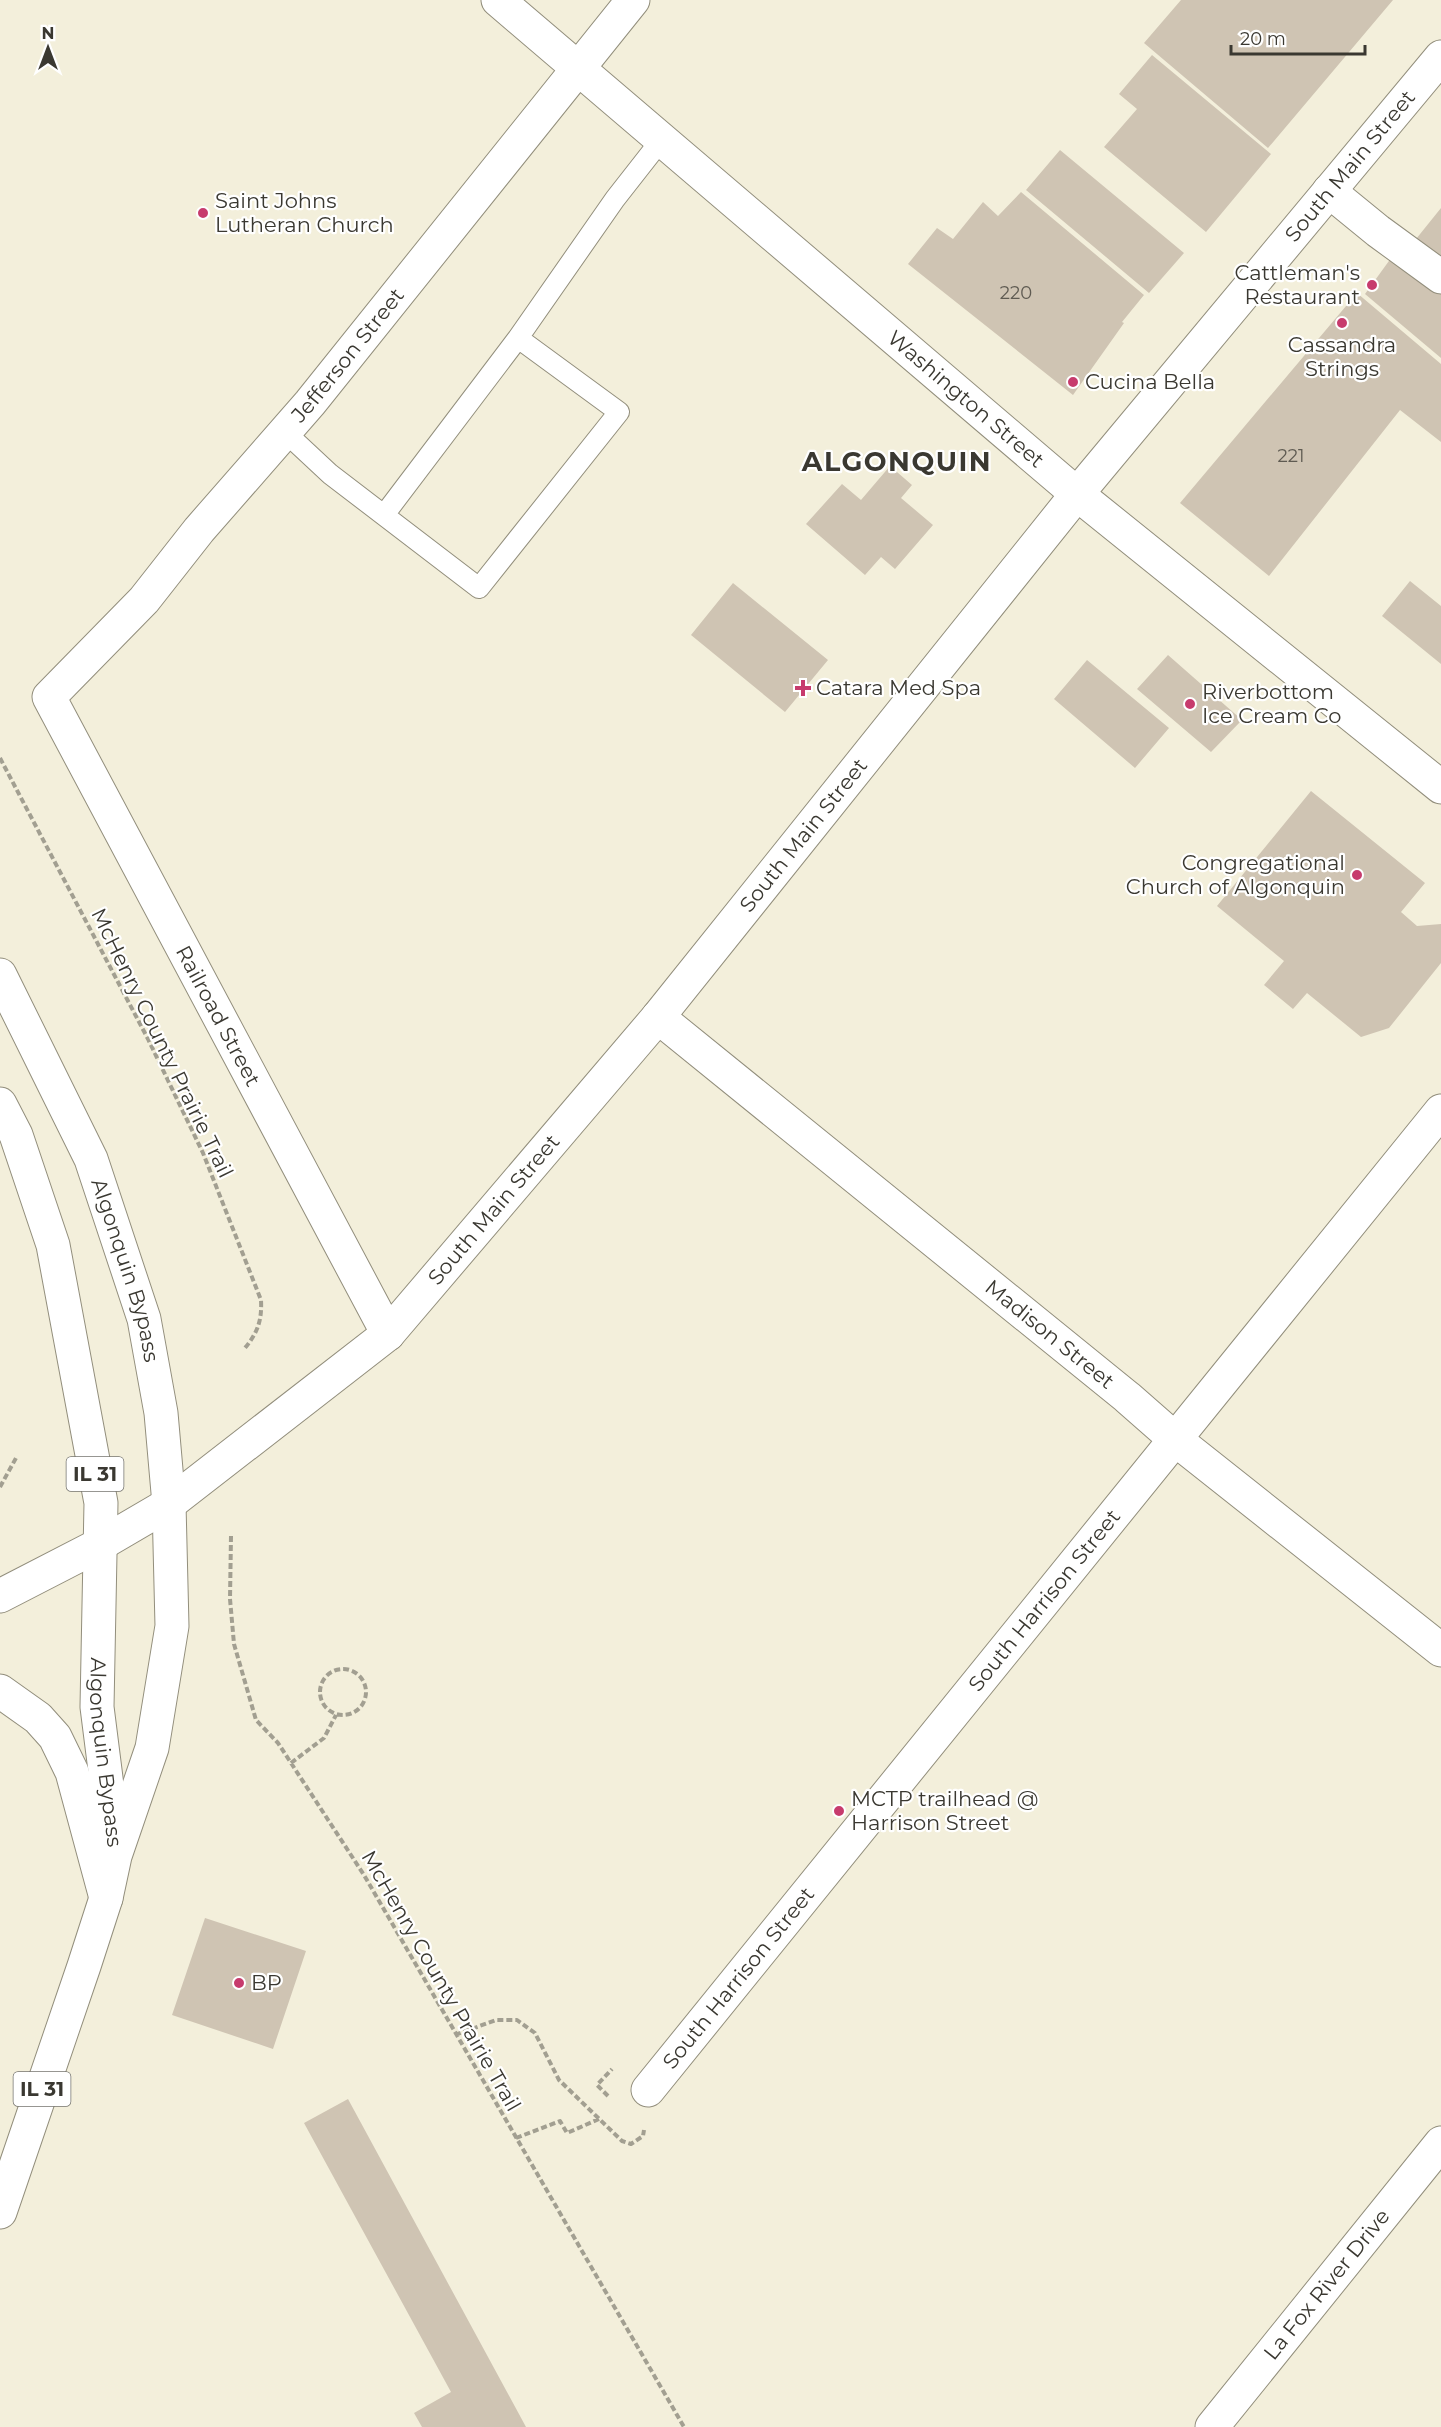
<svg xmlns="http://www.w3.org/2000/svg" width="1441" height="2427" font-family="Montserrat,sans-serif">
<style>
.building{fill:#cfc4b3}
.lines{fill:none;stroke-linecap:round;stroke-linejoin:round}
.lane-casing{stroke:#928e7c;stroke-width:22}
.street-casing{stroke:#928e7c;stroke-width:35}
.secondary-casing{stroke:#928e7c;stroke-width:35}
.primary-casing{stroke:#928e7c;stroke-width:35}
.path{stroke:#a29f91;stroke-width:4;stroke-dasharray:6 3;stroke-linecap:butt}
.lane{stroke:#fff;stroke-width:20}
.street{stroke:#fff;stroke-width:33}
.secondary{stroke:#fff;stroke-width:33}
.primary{stroke:#fff;stroke-width:33}
.poi-dot{fill:#c73b6d;stroke:#fff;stroke-width:2}
.labels{text-anchor:middle;stroke-width:4.5;stroke-linejoin:round;paint-order:stroke}
.number-label{font-size:18px;fill:#5f5b52}
.shield{fill:#fff;stroke:#75746f;stroke-width:1.5}
.shield-label{font-size:20px;font-weight:bold;fill:#3a3831}
.street-label{font-size:21px;fill:#3a3831;stroke:#fff}
.poi-label{font-size:21px;fill:#3a3831;stroke:#fff;text-anchor:start}
.district-label{font-size:27px;font-weight:bold;letter-spacing:1.5px;fill:#3a3831;stroke:#fff}
</style>
<rect width="100%" height="100%" fill="#f3efdb"/>
<!-- building -->
<path class="building" d="M1181,0H1393L1268,148L1144,43Z
M1152,55L1271,154L1206,232L1104,147L1137,109L1119,94Z
M1060,150L1184,253L1149,293L1026,190Z
M1021,192L1144,295L1122,322L1124,323L1073,395L908,264L937,228L953,239L983,202L998,216Z
M1441,208V267L1412,244Z
M1394,254L1441,291V358L1365,294Z
M1357,293L1441,364V442L1400,410L1269,576L1180,503Z
M890,466L912,485L901,498L933,525L895,569L881,557L865,575L806,524L842,484L861,500Z
M1410,581L1441,606V664L1382,616Z
M733,583L828,660L785,712L691,635Z
M1168,655L1242,720L1211,752L1137,689Z
M1087,660L1169,728L1135,768L1054,699Z
M1311,791L1425,883L1401,912L1417,926L1441,924V963L1389,1028L1361,1037L1307,993L1293,1009L1264,985L1284,961L1217,906Z
M205,1918L306,1951L273,2049L172,2015Z
M348,2099L526,2427H422L414,2413L451,2392L304,2123Z"/>
<g class="lines">
<defs>
<path id="lane" d="M518,338L615,199L662,139
M285,432L330,474L479,588L619,412L518,338L384,515"/>
<g id="street">
<path id="s1" d="M498,0L1077,494L1441,787"/>
<path d="M1329,191L1378,231L1441,277"/>
<path id="s2" d="M658,1017L1127,1397L1176,1440L1441,1650"/>
<path id="s3" d="M388,1334L49,697L144,600L199,530L310,403L633,0"/>
<path id="s4" d="M648,2090L1441,1111"/>
<path id="s5" d="M1212,2427L1441,2143"/>
</g>
<g id="secondary">
<path id="s6" d="M0,1596L99,1545L169,1504L388,1334L658,1017L1077,494L1441,57"/>
<path d="M0,1691L38,1718L55,1737L72,1772L106,1898"/>
</g>
<g id="primary">
<path id="s7" d="M0,975L91,1159L144,1319L161,1413L169,1504L172,1626L152,1748L115,1856L106,1898L84,1966L0,2212"/>
<path id="s8" d="M0,1104L16,1135L53,1245L101,1503L97,1707L115,1849"/>
</g>
</defs>
<!-- lane casing -->
<use href="#lane" class="lane-casing"/>
<!-- street casing -->
<use href="#street" class="street-casing"/>
<!-- secondary casing -->
<use href="#secondary" class="secondary-casing"/>
<!-- primary casing -->
<use href="#primary" class="primary-casing"/>
<!-- path -->
<path class="path" d="M0,758L148,1039L203,1153L261,1300C262,1320 258,1332 245,1348
M0,1487L16,1458
M231,1536L230,1599L234,1644L256,1720L278,1743L364,1875L684,2427
M320 1692a23 23 0 1 1 46 0a23 23 0 1 1-46 0Z
M291,1763L324,1738L336,1715
M455,2035L496,2020H517L535,2033L559,2080L622,2141L631,2144L643,2136L644,2130
M608,2096L597,2085L612,2069
M516,2138L560,2121L567,2133L599,2119"/>
<!-- lane -->
<use href="#lane" class="lane"/>
<!-- street -->
<use href="#street" class="street"/>
<!-- secondary -->
<use href="#secondary" class="secondary"/>
<!-- primary -->
<use href="#primary" class="primary"/>
</g>
<!-- markers -->
<g class="poi-dot">
<circle cx="203" cy="213" r="6"/>
<circle cx="1372" cy="285" r="6"/>
<circle cx="1342" cy="323" r="6"/>
<circle cx="1073" cy="382" r="6"/>
<path d="M800 679h6v6h6v6h-6v6h-6v-6h-6v-6h6z"/>
<circle cx="1190" cy="704" r="6"/>
<circle cx="1357" cy="875" r="6"/>
<circle cx="839" cy="1811" r="6"/>
<circle cx="239" cy="1983" r="6"/>
</g>
<g class="labels">
<!-- number labels -->
<g class="number-label">
<text x="1016" y="299">220</text>
<text x="1291" y="462">221</text>
</g>
<!-- shield labels -->
<g class="shield">
<rect x="66.5" y="1457" width="57" height="34" rx="4.5"/>
<rect x="13.5" y="2072" width="57" height="34" rx="4.5"/>
</g>
<g class="shield-label">
<text x="95" y="1481">IL 31</text>
<text x="42" y="2096">IL 31</text>
</g>
<!-- street labels -->
<g class="street-label">
<text dy="7" stroke="none"><textPath href="#s6" startOffset="1983">South Main Street</textPath></text>
<text dy="7" stroke="none"><textPath href="#s3" startOffset="1176">Jefferson Street</textPath></text>
<text dy="7" stroke="none"><textPath href="#s1" startOffset="615">Washington Street</textPath></text>
<text dy="7" stroke="none"><textPath href="#s6" startOffset="1119">South Main Street</textPath></text>
<text transform="translate(218 1016) rotate(62)" y="7">Railroad Street</text>
<text transform="translate(162 1043) rotate(64)" y="7">McHenry County Prairie Trail</text>
<text dy="7" stroke="none"><textPath href="#s6" startOffset="633">South Main Street</textPath></text>
<text dy="7" stroke="none"><textPath href="#s7" startOffset="322">Algonquin Bypass</textPath></text>
<text dy="7" stroke="none"><textPath href="#s2" startOffset="504">Madison Street</textPath></text>
<text dy="7" stroke="none"><textPath href="#s4" startOffset="630">South Harrison Street</textPath></text>
<text dy="7" stroke="none"><textPath href="#s8" startOffset="663">Algonquin Bypass</textPath></text>
<text dy="7" stroke="none"><textPath href="#s4" startOffset="144">South Harrison Street</textPath></text>
<text transform="translate(441 1981) rotate(60)" y="7">McHenry County Prairie Trail</text>
<text dy="7" stroke="none"><textPath href="#s5" startOffset="183">La Fox River Drive</textPath></text>
</g>
<!-- poi labels -->
<g class="poi-label">
<text x="215" y="208">Saint Johns<tspan x="215" dy="24">Lutheran Church</tspan></text>
<text x="1360" y="280" text-anchor="end">Cattleman's<tspan x="1360" dy="24">Restaurant</tspan></text>
<text x="1342" y="352" text-anchor="middle">Cassandra<tspan x="1342" dy="24">Strings</tspan></text>
<text x="1085" y="389">Cucina Bella</text>
<text x="816" y="695">Catara Med Spa</text>
<text x="1202" y="699">Riverbottom<tspan x="1202" dy="24">Ice Cream Co</tspan></text>
<text x="1345" y="870" text-anchor="end">Congregational<tspan x="1345" dy="24">Church of Algonquin</tspan></text>
<text x="851" y="1806">MCTP trailhead @<tspan x="851" dy="24">Harrison Street</tspan></text>
<text x="251" y="1990">BP</text>
</g>
<!-- district labels -->
<g class="district-label">
<text x="897" y="471">ALGONQUIN</text>
</g>
</g>
<!-- north arrow -->
<g transform="translate(48 48)" stroke="#ffffff" stroke-width="4.5" paint-order="stroke">
<path d="M0-4.5L10 22L0 15L-10 22Z" fill="#3a3831"/>
<text y="-9" font-size="16" font-weight="bold" text-anchor="middle" fill="#3a3831">N</text>
</g>
<!-- scale -->
<path d="M1231 45v9h134v-9" fill="none" stroke="#3a3831" stroke-width="3"/>
<text x="1240" y="45" font-size="18" fill="#3a3831" stroke="#ffffff" stroke-width="4.5" paint-order="stroke">20 m</text>
</svg>
